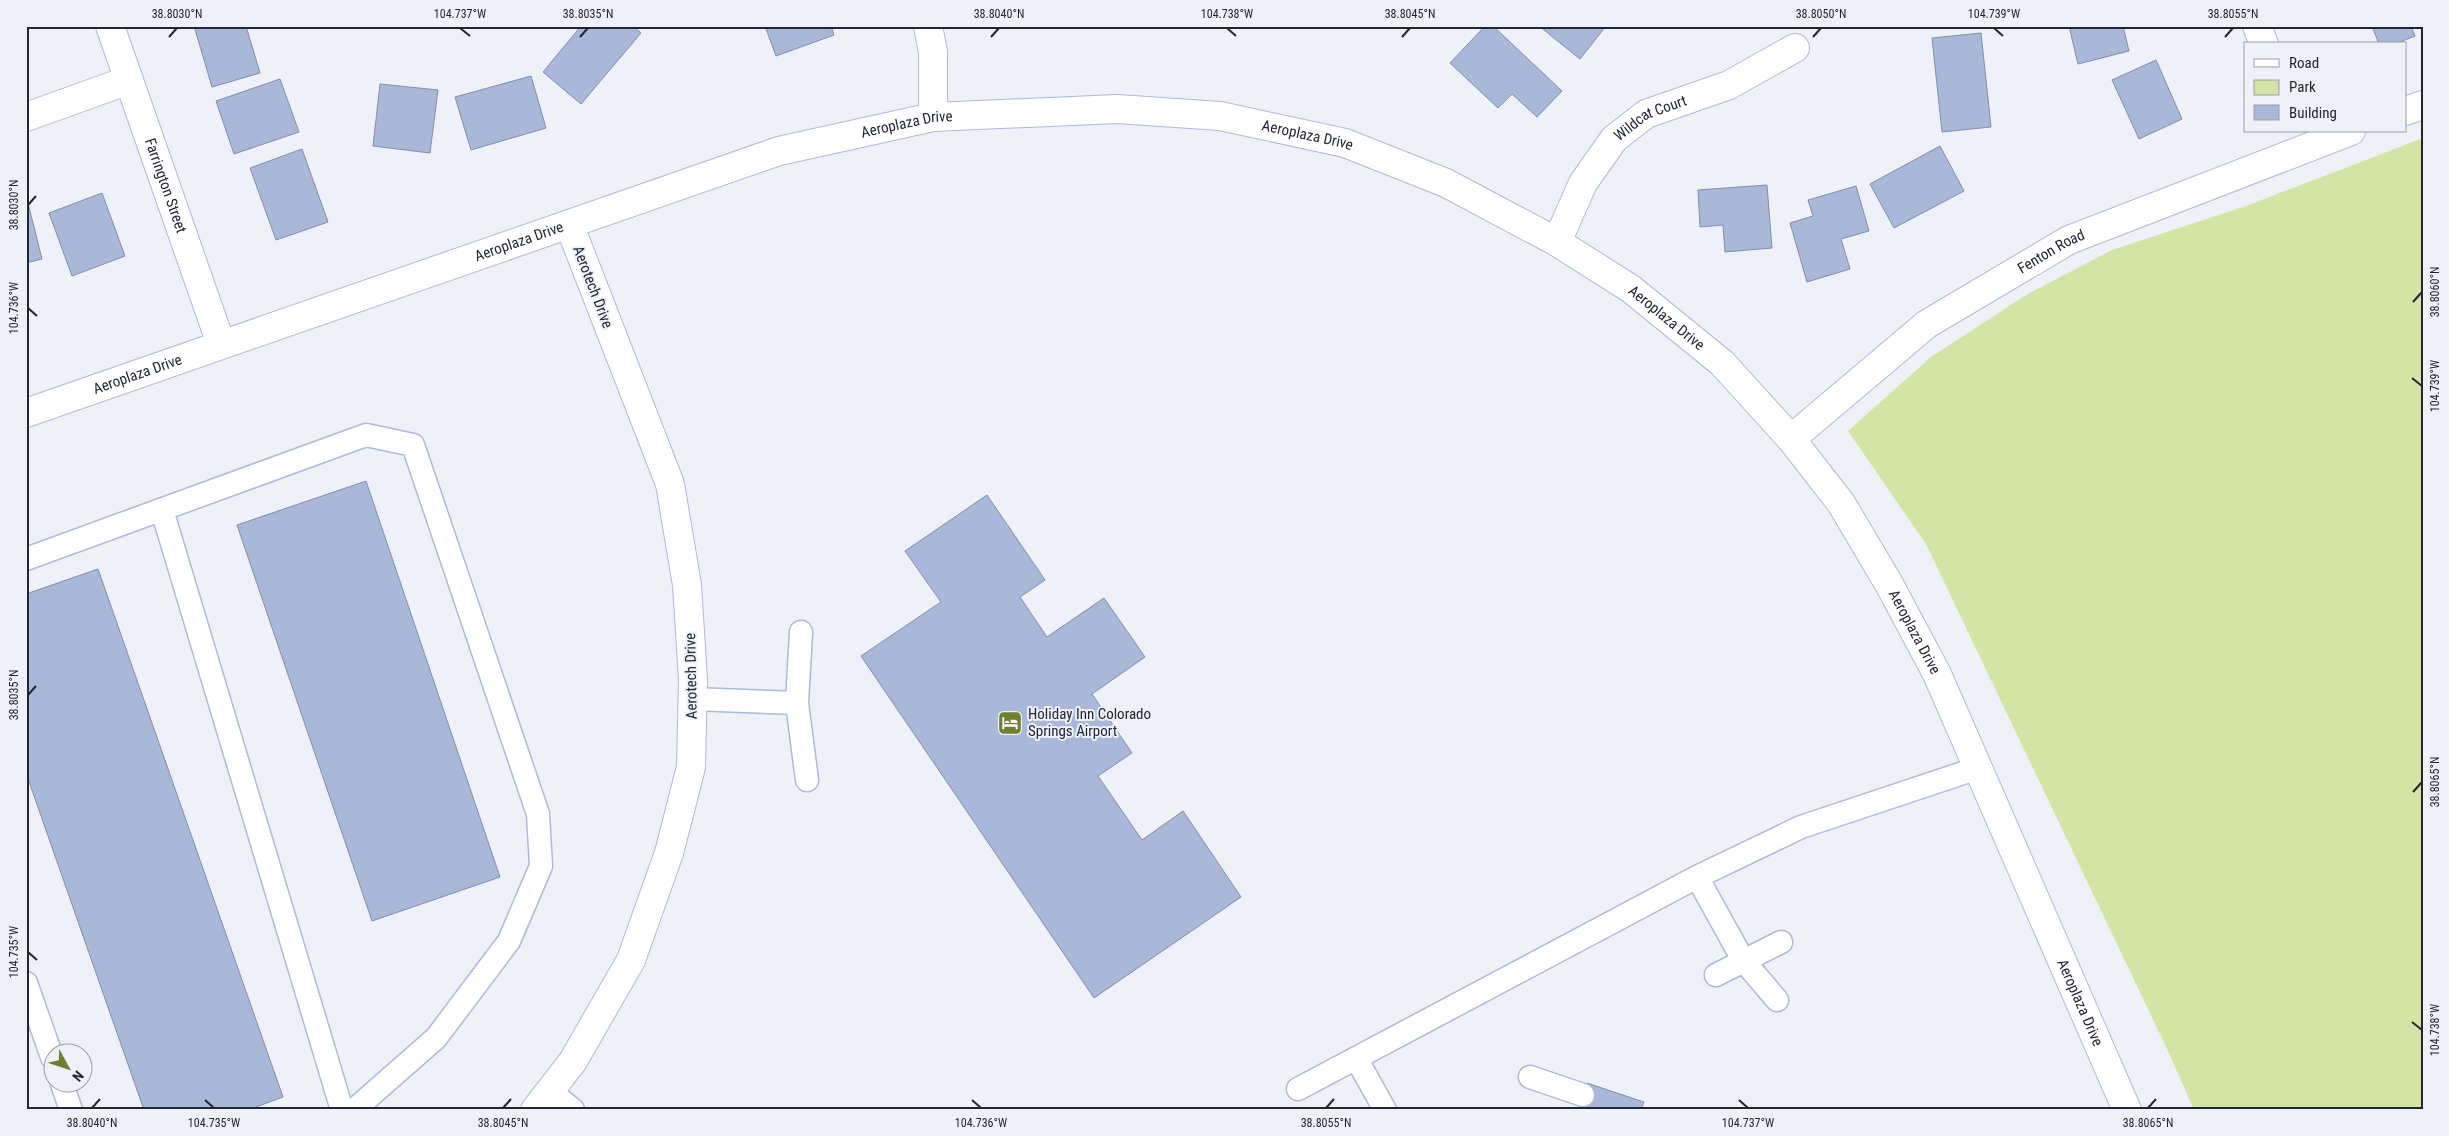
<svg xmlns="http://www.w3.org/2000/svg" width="2449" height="1136" font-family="'Roboto Condensed',sans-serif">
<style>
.green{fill:#d3e5a4}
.building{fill:#a9b7d8;stroke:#818ead}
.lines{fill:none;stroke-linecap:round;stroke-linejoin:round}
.lane-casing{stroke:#acbadb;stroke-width:25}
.street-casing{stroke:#acbadb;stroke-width:30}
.secondary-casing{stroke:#acbadb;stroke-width:30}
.lane{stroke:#fff;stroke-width:22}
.street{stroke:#fff;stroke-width:28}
.secondary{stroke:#fff;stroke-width:28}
.ticks{fill:none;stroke:#212633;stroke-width:2}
.labels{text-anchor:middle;stroke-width:4;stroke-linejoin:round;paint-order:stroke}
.street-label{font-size:15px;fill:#212633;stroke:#eef1f8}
.poi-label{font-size:15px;fill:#212633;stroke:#eef1f8;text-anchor:start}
.neatline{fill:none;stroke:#212633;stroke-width:2}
.ticks-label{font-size:12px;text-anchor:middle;fill:#212633}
</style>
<rect width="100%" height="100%" fill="#eef1f8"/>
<!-- green -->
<path class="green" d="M2423,138V1110H2194L2168,1051L1926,544L1848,431L1931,357L2026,295L2112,250L2246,206Z"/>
<!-- building -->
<path class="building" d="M194,26H246L260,73L212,87Z
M581,26H633L641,33L581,104L543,72Z
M765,26H831L834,35L776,56Z
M1485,26H1493L1562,91L1537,117L1512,94L1498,108L1450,63Z
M1539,26H1606L1580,59Z
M2069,26H2123L2129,51L2078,64Z
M2372,26H2411L2415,36L2395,44H2379Z
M1981,33L1991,127L1942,132L1932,38Z
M2156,60L2182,119L2139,139L2112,80Z
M531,76L546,128L471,150L455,97Z
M280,79L299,132L234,154L216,101Z
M380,84L438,90L430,153L373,146Z
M1940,146L1964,191L1894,228L1870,184Z
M302,149L328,222L276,240L250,168Z
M1767,185L1772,248L1725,252L1723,225L1700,227L1698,190Z
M1856,186L1869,231L1841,239L1850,269L1807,282L1790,223L1813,216L1808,200Z
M102,193L125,256L72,276L49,213Z
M28,203L42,259L26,263V204Z
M366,481L500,877L372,921L237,525Z
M987,495L1045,580L1020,597L1047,637L1104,598L1145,657L1092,694L1132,753L1098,776L1142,840L1183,811L1241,897L1094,998L861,656L941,602L905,551Z
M98,569L283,1097L248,1110H144L26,773V594Z
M1587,1083L1644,1102L1641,1110H1578Z"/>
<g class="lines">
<defs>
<path id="lane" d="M162,510L342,1110
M26,559L366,435L413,445L538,814L541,866L509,941L436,1038L354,1110
M801,632L797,703L807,780
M693,699L797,703
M1697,877L1743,960L1777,1000
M1716,975L1781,942
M26,983L52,1057
M1356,1058L1385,1110
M1530,1077L1583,1095
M62,1084L71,1110
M1298,1089L1697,877L1801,827L1978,768
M550,1091L573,1110"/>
<g id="street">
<path id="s1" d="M110,26L221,344"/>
<path d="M928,26L933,52V117"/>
<path d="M2257,26L2264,44"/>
<path d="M2405,111L2423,105"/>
<path d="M26,117L129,80"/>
<path id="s2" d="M1557,242L1583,183L1614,139L1646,114L1729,85L1795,48"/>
<path id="s3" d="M1791,439L1927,324L2069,240L2351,131"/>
<path d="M535,1110L573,1061L631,960L669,853L691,767L693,680L687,585L670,484L569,224"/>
</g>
<g id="secondary">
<path id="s4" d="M26,413L779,151L933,117L1117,109L1220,116L1345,143L1446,183L1557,242L1631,289L1722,363L1791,439L1841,503L1889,584L1937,674L2127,1110"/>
</g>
</defs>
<!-- lane casing -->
<use href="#lane" class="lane-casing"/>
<!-- street casing -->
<use href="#street" class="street-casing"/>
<!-- secondary casing -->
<use href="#secondary" class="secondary-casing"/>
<!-- lane -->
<use href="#lane" class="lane"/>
<!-- street -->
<use href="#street" class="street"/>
<!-- secondary -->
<use href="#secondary" class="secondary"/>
</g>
<!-- ticks -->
<path class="ticks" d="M460,28L470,36M1227,28L1236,36M1994,28L2003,36M169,37L177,28M580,37L588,28M991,37L999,28M1402,37L1410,28M1813,37L1821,28M2225,37L2233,28M28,205L36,196M2413,302L2422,292M28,308L37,316M2412,378L2422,386M28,695L36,686M2413,792L2422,782M28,952L37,960M2412,1022L2422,1030M205,1100L214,1108M972,1100L981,1108M1739,1100L1748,1108M92,1108L100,1099M503,1108L511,1099M1326,1108L1334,1099M2148,1108L2156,1099"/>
<!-- icons -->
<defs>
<symbol id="hotel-square" viewBox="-11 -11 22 22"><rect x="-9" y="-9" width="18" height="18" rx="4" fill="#6e8030" stroke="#eef1f8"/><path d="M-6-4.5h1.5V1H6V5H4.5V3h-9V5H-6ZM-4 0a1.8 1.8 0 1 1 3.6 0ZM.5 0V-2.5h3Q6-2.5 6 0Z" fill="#fff"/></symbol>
</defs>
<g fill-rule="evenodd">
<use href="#hotel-square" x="996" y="709" width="28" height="28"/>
</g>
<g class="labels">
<!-- street labels -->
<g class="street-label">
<text dy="5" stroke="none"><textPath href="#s2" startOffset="161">Wildcat Court</textPath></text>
<text dy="5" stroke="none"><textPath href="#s4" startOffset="928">Aeroplaza Drive</textPath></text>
<text dy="5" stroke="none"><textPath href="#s4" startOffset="1332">Aeroplaza Drive</textPath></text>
<text dy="5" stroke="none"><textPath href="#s1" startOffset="169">Farrington Street</textPath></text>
<text dy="5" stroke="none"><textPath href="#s4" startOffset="522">Aeroplaza Drive</textPath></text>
<text dy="5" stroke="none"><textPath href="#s3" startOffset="322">Fenton Road</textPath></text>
<text transform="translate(593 287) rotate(69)" y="5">Aerotech Drive</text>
<text dy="5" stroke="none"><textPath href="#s4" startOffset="1738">Aeroplaza Drive</textPath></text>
<text dy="5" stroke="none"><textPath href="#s4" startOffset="118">Aeroplaza Drive</textPath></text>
<text dy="5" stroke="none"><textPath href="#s4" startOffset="2142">Aeroplaza Drive</textPath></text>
<text transform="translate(691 676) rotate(-91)" y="5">Aerotech Drive</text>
<text dy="5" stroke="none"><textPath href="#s4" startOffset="2548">Aeroplaza Drive</textPath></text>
</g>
<!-- poi labels -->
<g class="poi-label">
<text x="1028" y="719">Holiday Inn Colorado<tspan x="1028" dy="17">Springs Airport</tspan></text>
</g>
</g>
<!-- border -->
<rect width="2449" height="1136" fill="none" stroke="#eef1f8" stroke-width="55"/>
<!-- legend -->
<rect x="2244" y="42" width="162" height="90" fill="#eef1f8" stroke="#9ca0a9"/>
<rect x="2254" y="59" width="25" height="8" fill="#ffffff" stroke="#9ca0a9"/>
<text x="2289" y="68" font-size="15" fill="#212633">Road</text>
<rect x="2254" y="80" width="25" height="15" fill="#d3e5a4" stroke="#9ca0a9"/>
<text x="2289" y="92" font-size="15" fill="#212633">Park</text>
<rect x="2254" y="105" width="25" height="15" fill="#a9b7d8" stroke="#9ca0a9"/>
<text x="2289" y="118" font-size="15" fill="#212633">Building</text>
<!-- north arrow -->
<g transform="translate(68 1068) rotate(130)"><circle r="24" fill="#eef1f8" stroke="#9ca0a9"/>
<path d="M0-4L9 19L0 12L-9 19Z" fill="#6e8030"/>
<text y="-8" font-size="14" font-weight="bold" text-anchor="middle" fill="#212633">N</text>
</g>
<rect x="28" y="28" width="2394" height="1080" class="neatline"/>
<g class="ticks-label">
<text x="177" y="18">38.8030°N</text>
<text x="460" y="18">104.737°W</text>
<text x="588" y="18">38.8035°N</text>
<text x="999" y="18">38.8040°N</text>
<text x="1227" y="18">104.738°W</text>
<text x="1410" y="18">38.8045°N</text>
<text x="1821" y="18">38.8050°N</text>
<text x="1994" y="18">104.739°W</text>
<text x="2233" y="18">38.8055°N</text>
<text transform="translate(14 205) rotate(-90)" y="4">38.8030°N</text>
<text transform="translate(2435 292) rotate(-90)" y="4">38.8060°N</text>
<text transform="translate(14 308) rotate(-90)" y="4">104.736°W</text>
<text transform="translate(2435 386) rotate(-90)" y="4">104.739°W</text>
<text transform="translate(14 695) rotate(-90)" y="4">38.8035°N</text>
<text transform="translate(2435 782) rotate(-90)" y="4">38.8065°N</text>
<text transform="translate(14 952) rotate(-90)" y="4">104.735°W</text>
<text transform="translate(2435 1030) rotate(-90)" y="4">104.738°W</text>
<text x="92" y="1127">38.8040°N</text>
<text x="214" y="1127">104.735°W</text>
<text x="503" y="1127">38.8045°N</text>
<text x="981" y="1127">104.736°W</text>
<text x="1326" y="1127">38.8055°N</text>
<text x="1748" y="1127">104.737°W</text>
<text x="2148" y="1127">38.8065°N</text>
</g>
</svg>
